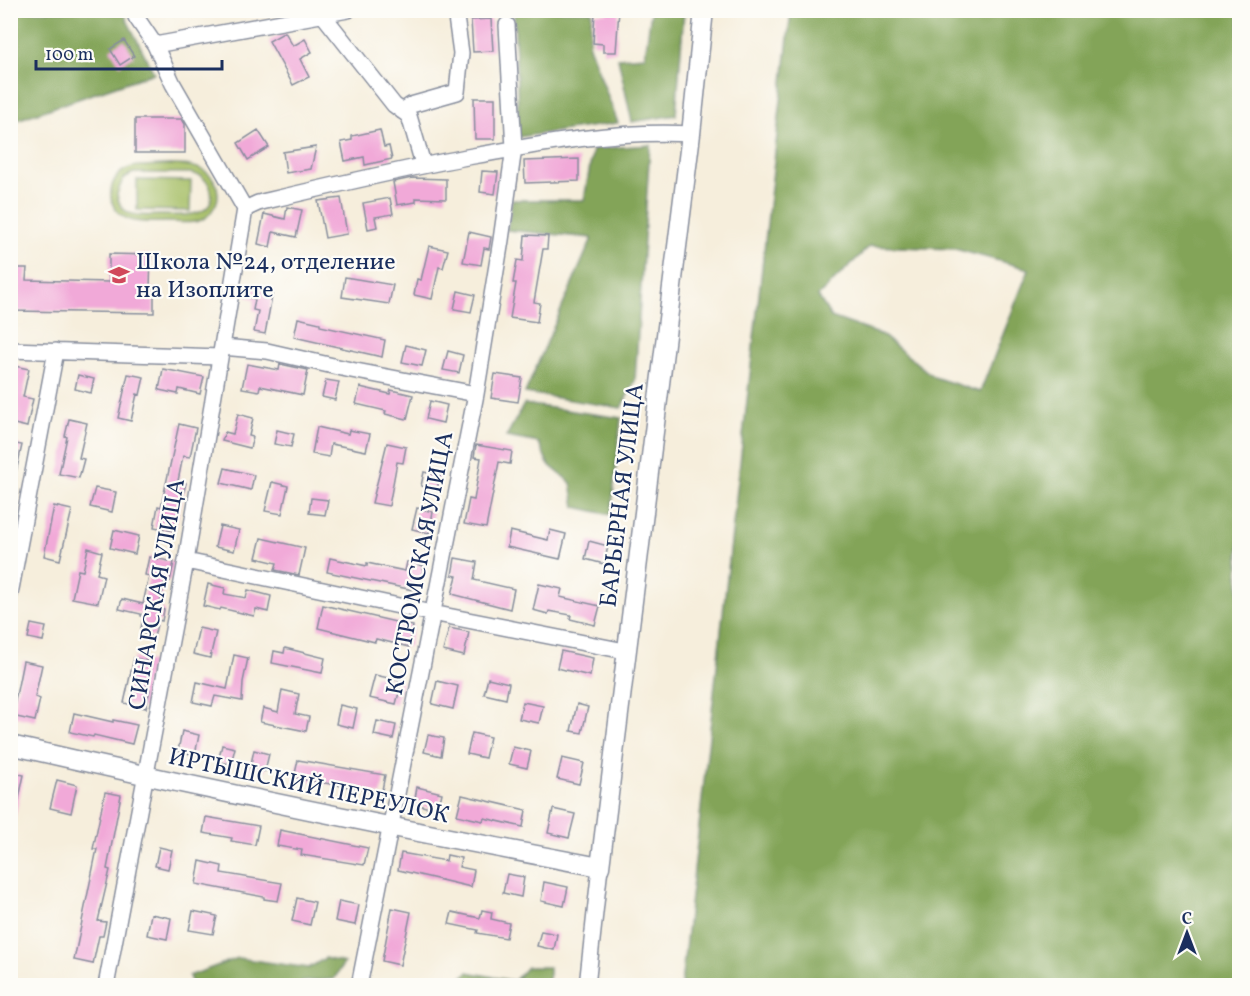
<svg xmlns="http://www.w3.org/2000/svg" width="1250" height="996" font-family="Vollkorn,serif">
<style>
.green{fill:#a4bd63;stroke:#607660;stroke-width:1.5;fill-rule:evenodd}
.forest{fill:#83a459;stroke:#4f6a5c;stroke-width:1.5;fill-rule:evenodd}
.building{fill:#f1a9d8}
.lines{fill:none;stroke-linecap:round;stroke-linejoin:round}
.minor-casing{stroke:#888e9d;stroke-width:18}
.tertiary-casing{stroke:#888e9d;stroke-width:21}
.minor{stroke:#fff;stroke-width:15}
.tertiary{stroke:#fff;stroke-width:18}
.labels{text-anchor:middle;stroke-width:4.5;stroke-linejoin:round;paint-order:stroke}
.poi-label{font-size:24px;fill:#1b2f5e;stroke:#fdfcf7;text-anchor:start}
.street-label{font-size:24px;fill:#1b2f5e;stroke:#fdfcf7}
</style>
<rect width="100%" height="100%" fill="#fdfcf7"/>
<filter id="ink" filterUnits="userSpaceOnUse"><feTurbulence type="fractalNoise" baseFrequency=".0167" numOctaves="2"/><feDisplacementMap in="SourceGraphic" scale="12" xChannelSelector="R" yChannelSelector="G"/><feConvolveMatrix kernelMatrix="1 2 1 2 8 2 1 2 1" color-interpolation-filters="sRGB"/></filter>
<filter id="wash" filterUnits="userSpaceOnUse"><feTurbulence type="fractalNoise" baseFrequency=".008" numOctaves="4" result="noise"/><feDisplacementMap in="SourceGraphic" scale="24" xChannelSelector="R" yChannelSelector="G"/><feGaussianBlur stdDeviation="1.35" result="paint"/><feColorMatrix in="noise" values="0 0 0 0 0 0 0 0 0 0 0 0 0 0 0 0 0 1.4 0 .05"/><feComposite in="paint" operator="in"/></filter>
<g filter="url(#wash)">
<rect width="100%" height="100%" fill="#f6eedc"/>
<!-- green -->
<path class="green" d="M139,166C162,166 209,157 217,187C219,195 218,203 213,209C210,215 205,219 199,221C189,224 177,222 167,222C148,222 123,226 113,205C110,198 110,190 113,183C118,172 127,167 139,166ZM133,173H190L201,176L209,184C222,218 183,216 162,215C152,215 139,217 129,213C121,209 118,202 117,194L123,179Z
M137,180L191,181L190,211L137,210Z"/>
<!-- forest -->
<path class="forest" d="M516,10L592,11L589,46L618,123L519,137L514,12Z
M10,11H130L125,16L154,73L11,122Z
M651,11H684L676,115L632,122L618,58L645,56Z
M791,11H1239V985H681ZM870,246L955,249L1029,269L980,392L934,377L882,335L831,317L818,296Z
M650,145L635,381L621,408L525,393L592,238L507,230L512,200H584L593,149Z
M524,404L621,418L611,515L575,507L571,483L548,464L539,443L506,437Z
M238,958L309,968L325,958L344,963L334,979L302,982L300,985H192L189,976Z
M527,967H549V985H454L468,972L514,981Z"/>
<g id="blocks">
<!-- building -->
<path class="building" d="M607,10H619L616,52H603V44L593,43L595,13H607Z
M491,19L493,51L473,52L471,20Z
M285,32L293,46L305,39L312,52L300,59L309,77L293,85L269,41Z
M124,40L134,56L120,65L110,49Z
M474,98H495V139H475Z
M135,119H182L185,124V153H135Z
M258,130L269,147L248,160L238,143Z
M380,130L384,147L389,146L392,159L365,165L364,157L345,161L341,142L352,140V136Z
M316,147L311,169L286,173L283,152Z
M579,159V181L525,183L524,161Z
M482,171L498,172L495,194L480,192Z
M412,178L446,179V199L416,198V202L397,205L393,182Z
M341,198L347,234L325,238L318,201Z
M390,198L393,214L375,217L377,227L368,229L363,203Z
M287,207L302,210L296,237L273,232L270,247L258,244L264,214L285,219Z
M469,232L491,237L489,249L484,248L481,265L463,262Z
M525,235L548,236L547,249H543L534,302L540,303L537,322L510,318L516,283H513L517,260L523,261Z
M429,246L448,250L443,268L439,267L432,299L414,295L417,279L421,280Z
M109,254L151,255L150,288H154V313L10,311V280H14V268H27L26,280L109,282Z
M345,277L393,285L389,304L342,297Z
M249,286L273,291L265,334L254,332L258,311L253,310L255,299L247,297Z
M458,291L475,295L471,312L454,309Z
M298,318L320,323V326L385,340L382,357L294,337Z
M406,345L426,350L422,366L402,362Z
M448,351L463,355L459,373L443,370Z
M247,364L279,370L280,364L308,370L303,395L260,386L259,391L242,388Z
M10,365L29,369L23,397L33,399L27,427L10,423V402L15,380L10,379Z
M163,369L204,377L200,394L179,389L178,394L159,390Z
M128,374L144,377L140,395L137,394L131,421L118,418Z
M495,374L522,378L518,402L491,398Z
M78,375L94,379L91,393L75,389Z
M326,380L339,382L335,400L322,397Z
M360,387L390,394L391,390L413,395L407,419L385,414L386,411L356,404Z
M430,401L447,405L443,423L426,419Z
M238,414L253,418L249,436L253,437L250,448L222,441L225,432L233,434Z
M69,419L87,423L79,458L84,459L79,478L59,474L67,437L65,436Z
M179,424L196,428L190,457L183,456L178,481L186,483L174,531L154,527L158,506L161,507Z
M317,427L348,434L349,430L370,434L366,451L331,444L329,457L312,454Z
M277,430L294,434L291,447L274,444Z
M10,443L22,445L15,477H10Z
M387,443L406,447L403,463L397,462L389,506L372,503Z
M476,445L512,451L510,464L499,462L486,528L464,524L469,499L474,500L481,458L474,457Z
M225,468L254,475L251,490L221,483Z
M424,472L440,476L437,489L421,486Z
M272,482L288,486L282,514L265,511Z
M95,488L116,492L112,512L90,507Z
M311,498L328,500L325,515L309,513Z
M54,506L72,510L60,560L44,556Z
M417,508L433,512L429,533L412,529Z
M220,526L239,530L234,551L215,547Z
M114,530L139,536L135,554L110,548Z
M550,530L566,534L560,559L507,547L510,531L548,540Z
M261,538L305,548L299,575L275,570L277,563L256,558Z
M589,541L608,546L604,564L585,559Z
M88,548L102,552L97,574L104,576L98,603L72,598L78,570L83,571Z
M149,557L174,562L170,581L165,580L159,608L164,610L162,621L158,620L154,637L140,634L143,617L141,616V614L119,609L122,599L143,604L149,576L145,575Z
M330,558L367,566V563L405,571L407,562L424,566L418,591L327,572Z
M455,558L477,562L474,580L514,589L510,609L452,594L457,576L452,575Z
M208,584L225,588L224,594L246,598L248,590L271,596L268,612L256,609L254,616L221,608L220,610L203,606Z
M539,584L562,589L560,597L600,606L595,625L570,619L571,615L549,611L548,614L533,610Z
M323,605L413,626L409,647L376,639L375,642L318,628Z
M31,624L46,627L43,641L28,638Z
M199,628L216,632L210,658L193,654Z
M449,628L469,632L464,656L443,651Z
M285,648L325,658L322,673L272,663L274,651L284,653Z
M561,651L593,658L590,676L557,668Z
M234,655L248,658L243,682L242,701L215,696L212,706L193,702L197,682L227,689Z
M134,658L152,662L146,688L150,689L146,708L124,703Z
M23,661L42,665L35,697L40,699L35,721L12,716Z
M375,675L402,681L396,704L369,698Z
M488,678L509,683L506,699L484,694Z
M437,681L458,686L453,709L432,704Z
M282,690L299,694L295,714L309,717L306,731L260,722L263,708L278,712Z
M523,702L543,706L539,723L519,719Z
M577,704L588,707L582,733L571,731Z
M340,705L357,709L353,728L336,724Z
M74,713L113,722V720L137,725L132,744L94,735L93,737L70,732Z
M377,721L396,725L393,739L374,735Z
M182,731L199,735L195,755L178,751Z
M472,733L490,737L485,758L467,754Z
M428,735L444,738L441,756L424,752Z
M222,745L235,748L231,764L218,762Z
M513,747L531,751L527,768L509,764Z
M254,750L269,754L265,771L250,768Z
M562,758L584,763L579,784L557,779Z
M298,760L385,775L381,795L361,789L294,778Z
M10,772L24,775L15,817H10Z
M57,780L77,785L71,813L50,808Z
M417,787L442,793L438,810L414,804Z
M105,792L121,795L107,869L110,870L98,921L106,922L103,936H99L93,964L74,960L97,849H93Z
M462,795L526,810L523,827L484,818L483,821L457,815Z
M553,809L575,814L569,838L548,833Z
M206,817L259,826L255,845L231,841L232,838L203,833Z
M280,830L368,848L364,865L301,855L302,850L277,846Z
M159,847L172,850L168,869L155,866Z
M401,853L446,861L447,855L461,858L459,867L474,870L471,887L398,870Z
M200,861L222,866L221,873L282,883L278,901L264,899V897L196,884Z
M507,874L524,877L521,897L503,893Z
M544,882L568,887L564,906L541,901Z
M297,898L315,902L310,925L292,921Z
M339,901L359,905L355,925L335,921Z
M392,908L411,912L400,965L382,961Z
M482,910L492,912L491,919L509,923L506,938L477,933L478,930L449,924L452,912L480,918Z
M193,911L217,916L213,934L189,930Z
M151,914L171,918L167,939L147,935Z
M541,931L557,934L554,950L537,946Z"/>
</g>
</g>
<g filter="url(#ink)">
<use href="#blocks" fill-opacity="0" stroke="#888e9d" stroke-width="1.5"/>
<g class="lines">
<defs>
<path id="minor" d="M323,15L394,105L409,116L423,164
M136,17L155,45L173,84L245,209
M155,45L348,10
M402,111L411,105L457,92L461,53L455,10
M245,209L258,203C330,186 401,169 473,156C545,143 618,130 691,134
M222,347L267,351L351,370L476,394
M10,350L220,357
M186,561L432,613L625,651
M10,594L56,351
M106,986L186,561L245,209
M359,986L476,394L501,240L514,148L507,25
M587,986L600,867"/>
<path id="tertiary" d="M10,745C206,790 402,830 600,867L691,134L704,10"/>
</defs>
<!-- minor casing -->
<use href="#minor" class="minor-casing"/>
<!-- tertiary casing -->
<use href="#tertiary" class="tertiary-casing"/>
<!-- minor -->
<use href="#minor" class="minor"/>
<!-- tertiary -->
<use href="#tertiary" class="tertiary"/>
</g>
</g>
<!-- icons -->
<defs>
<symbol id="school-bare" viewBox="-9 -9 18 18"><path d="M0-5L7-2L0 1L-7-2ZM-4 1L0 2.5L4 1V4Q0 6-4 4Z" fill="#d1495b" stroke="#fdfcf7" stroke-width="2.5" paint-order="stroke"/></symbol>
</defs>
<g fill-rule="evenodd">
<use href="#school-bare" x="104" y="260" width="30" height="30"/>
</g>
<g class="labels">
<!-- poi labels -->
<g class="poi-label">
<text x="136" y="269">Школа №24, отделение<tspan x="136" dy="28">на Изоплите</tspan></text>
</g>
<!-- street labels -->
<g class="street-label">
<text transform="translate(621 495) rotate(-83)" y="8">БАРЬЕРНАЯ УЛИЦА</text>
<text transform="translate(419 563) rotate(-79)" y="8">КОСТРОМСКАЯ УЛИЦА</text>
<text transform="translate(156 594) rotate(-80)" y="8">СИНАРСКАЯ УЛИЦА</text>
<text transform="translate(309 785) rotate(12)" y="8">ИРТЫШСКИЙ ПЕРЕУЛОК</text>
</g>
</g>
<!-- margin -->
<rect width="1250" height="996" fill="none" stroke="#fdfcf7" stroke-width="36"/>
<!-- north arrow -->
<g transform="translate(1187 933)" stroke="#fdfcf7" stroke-width="4.5" paint-order="stroke">
<path d="M0-4.5L10 22L0 15L-10 22Z" fill="#1b2f5e"/>
<text y="-9" font-size="16" font-weight="bold" text-anchor="middle" fill="#1b2f5e">С</text>
</g>
<!-- scale -->
<path d="M36 60v9h186v-9" fill="none" stroke="#1b2f5e" stroke-width="3"/>
<text x="45" y="60" font-size="18" fill="#1b2f5e" stroke="#fdfcf7" stroke-width="4.5" paint-order="stroke">100 m</text>
</svg>
